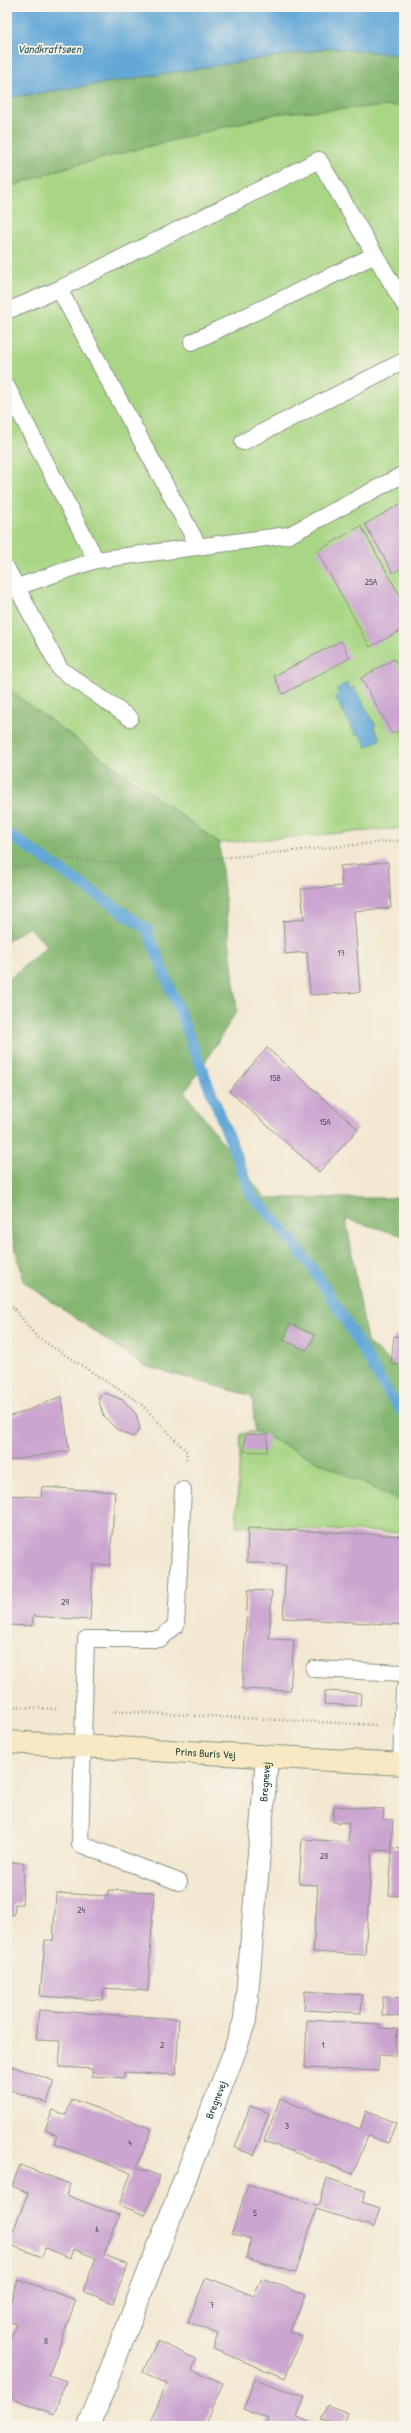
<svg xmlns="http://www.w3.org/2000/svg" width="411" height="2433" font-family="'Patrick Hand',sans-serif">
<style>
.green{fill:#a8d684;stroke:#648a5c}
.forest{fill:#86b772;stroke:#527a53}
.water{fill:#62a7d7;stroke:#407286}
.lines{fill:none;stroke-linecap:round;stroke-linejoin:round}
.stream{stroke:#62a7d7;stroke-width:11}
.building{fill:#cba4d0}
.lane-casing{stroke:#899283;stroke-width:18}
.street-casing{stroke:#899283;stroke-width:24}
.secondary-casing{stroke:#899283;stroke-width:24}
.path{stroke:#899283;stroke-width:2.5;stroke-dasharray:1 3;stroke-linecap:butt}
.lane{stroke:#fff;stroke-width:16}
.street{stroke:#fff;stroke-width:22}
.secondary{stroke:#f6e9c3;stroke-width:22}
.labels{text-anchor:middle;stroke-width:3.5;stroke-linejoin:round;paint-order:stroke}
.number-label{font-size:9px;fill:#4a575b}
.street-label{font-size:11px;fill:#1f3d34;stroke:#f7f3e8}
.water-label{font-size:12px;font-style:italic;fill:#335d65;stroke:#f7f3e8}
</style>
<rect width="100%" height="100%" fill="#f7f3e8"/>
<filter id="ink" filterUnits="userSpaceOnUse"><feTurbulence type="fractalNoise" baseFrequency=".025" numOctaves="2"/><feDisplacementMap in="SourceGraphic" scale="8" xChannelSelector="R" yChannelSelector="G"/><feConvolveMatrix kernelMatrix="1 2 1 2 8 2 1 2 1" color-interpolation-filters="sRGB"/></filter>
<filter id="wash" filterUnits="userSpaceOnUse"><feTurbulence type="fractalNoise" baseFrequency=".012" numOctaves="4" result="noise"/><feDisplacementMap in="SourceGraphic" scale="16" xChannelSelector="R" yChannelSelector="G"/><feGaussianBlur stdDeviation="0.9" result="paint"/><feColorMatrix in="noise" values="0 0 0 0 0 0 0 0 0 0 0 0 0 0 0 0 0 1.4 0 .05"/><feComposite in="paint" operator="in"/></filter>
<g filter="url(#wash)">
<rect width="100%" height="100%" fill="#f3e8d2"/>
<!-- green -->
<path class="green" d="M404,105V828L219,843L25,702L7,686V188L64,168L279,113Z
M255,1431L404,1503V1533L236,1526L241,1434Z"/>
<!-- forest -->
<path class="forest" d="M330,48L404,55V105L279,113L64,168L7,188V98Z
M7,686L25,702L219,843L237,1011L185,1093L265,1198H404V1236L346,1219L367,1342L404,1373V1503L255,1431L252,1396L144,1366L24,1282L7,1216V981L47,946L29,927L7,941Z"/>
<!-- water -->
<path class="water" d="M7,7H404V55L330,48L7,98Z
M347,683L350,689L354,687L376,726L374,728L381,739L367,747L359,733L356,735L335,697L339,694L337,689Z"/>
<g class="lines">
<!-- stream -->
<path class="stream" d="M7,833L147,929L252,1196C311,1252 348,1328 391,1397L404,1414"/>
</g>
<g id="blocks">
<!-- building -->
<path class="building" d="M404,502V567L393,573L365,524Z
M361,526L404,603V629L370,647L317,551Z
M341,641L350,658L283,694L274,676Z
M394,659L404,677V728L392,734L361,678Z
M388,862L391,908L354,911L360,992L310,995L307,952L285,954L283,921L304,919L301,889L342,886L340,866Z
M267,1048L358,1129L319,1172L229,1091Z
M290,1324L315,1335L307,1350L283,1340Z
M394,1336L404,1337V1365L391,1364Z
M105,1393L123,1400L136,1414L140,1429L133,1437L116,1429L103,1415L98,1397Z
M62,1396L69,1451L7,1461V1417L21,1413Z
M245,1434L268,1435L267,1452L244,1451Z
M42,1487L115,1492L110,1565H93L90,1620L33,1616L32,1626L7,1625V1495L41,1497Z
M248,1528L404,1536V1625L283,1618L286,1565L247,1562Z
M248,1590L272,1591L269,1639L294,1640L290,1691L242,1689Z
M325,1691L361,1693L360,1706L324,1704Z
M334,1806L384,1809L383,1819L393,1820L391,1848L404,1849V1896L389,1895L392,1851L372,1850L365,1955L313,1952L318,1885L299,1884L302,1839L348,1842L349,1823L333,1822Z
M7,1808H10L8,1845H7Z
M7,1862L24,1863L22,1904H15L14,1915H7Z
M108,1890L154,1892L148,1991L104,1988L103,2000L40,1996L45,1940L53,1941L56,1893L108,1896Z
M305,1991L362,1995L361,2013L304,2010Z
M383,1997L404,1998V2017L382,2015Z
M39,2010L179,2019L176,2075L125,2072V2078L92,2076V2069L59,2067L61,2041L36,2040Z
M307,2020L380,2024L379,2028L397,2029L395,2056L379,2055L378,2071L305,2068Z
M12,2066L54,2081L47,2103L7,2089Z
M72,2099L152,2129L137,2167L160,2176L145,2215L119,2205L131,2173L54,2144L57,2135L45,2130L53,2110L66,2115Z
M280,2099L360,2129L366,2111L396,2123L388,2143L368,2136L353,2174L264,2141Z
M250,2106L269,2113L254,2155L235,2148Z
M20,2165L70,2184L66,2195L119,2215L104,2255L128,2264L113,2303L83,2291L96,2258L73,2249L70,2258L45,2248L42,2257L8,2244L28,2193L12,2186Z
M327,2178L366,2191L362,2202L380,2208L374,2227L316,2209L296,2273L246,2258L251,2239L232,2233L248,2184L319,2206Z
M206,2277L254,2296L262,2278L305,2295L290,2332L302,2337L285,2378L213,2349L218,2334L188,2322Z
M18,2279L76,2300L49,2375L66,2381L54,2414L7,2396V2349L16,2324L7,2321V2302L10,2303Z
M157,2341L196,2359L192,2370L223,2383L204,2426H148L167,2384L143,2372Z
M255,2379L305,2397L297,2417L320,2426H265L268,2419L243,2409Z
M327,2405L348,2413L343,2426L321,2420Z"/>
</g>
</g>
<g filter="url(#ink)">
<use href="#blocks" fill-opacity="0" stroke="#899283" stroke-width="1"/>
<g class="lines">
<defs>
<path id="lane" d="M59,289L199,547
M7,311L59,289L319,160L404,304
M192,342L375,255
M7,387L96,560L289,535L404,474
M243,442L404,361
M7,569L60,669L130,718
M17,587L96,560
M314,1669L404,1673
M401,1764L404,1690
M179,1882L80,1844L86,1639H160L176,1625L183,1490"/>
<g id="street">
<path id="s1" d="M89,2426L234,2053L245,2020L267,1757"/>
</g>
<g id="secondary">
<path id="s2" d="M7,1742L404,1764"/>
</g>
</defs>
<!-- lane casing -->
<use href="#lane" class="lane-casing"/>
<!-- street casing -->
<use href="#street" class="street-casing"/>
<!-- secondary casing -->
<use href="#secondary" class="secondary-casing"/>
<!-- path -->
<path class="path" d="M7,869L35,866L67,859L151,865L404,840
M7,1300L37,1337L140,1403L187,1452L186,1463
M7,1706L56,1709
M111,1711L376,1725"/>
<!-- lane -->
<use href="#lane" class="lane"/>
<!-- street -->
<use href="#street" class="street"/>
<!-- secondary -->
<use href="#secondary" class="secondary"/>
</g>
</g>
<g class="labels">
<!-- number labels -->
<g class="number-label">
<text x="371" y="585">25A</text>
<text x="341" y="956">17</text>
<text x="275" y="1081">15B</text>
<text x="325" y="1125">15A</text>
<text x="65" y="1605">29</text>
<text x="324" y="1859">28</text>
<text x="81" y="1913">24</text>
<text x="162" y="2048">2</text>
<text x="323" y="2048">1</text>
<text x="287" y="2129">3</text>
<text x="130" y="2146">4</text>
<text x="255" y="2216">5</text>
<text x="97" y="2232">6</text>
<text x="212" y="2308">7</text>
<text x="46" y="2344">8</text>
</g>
<!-- street labels -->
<g class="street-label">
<text dy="4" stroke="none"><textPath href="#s2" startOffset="199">Prins Buris Vej</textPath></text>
<text dy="4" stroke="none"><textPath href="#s1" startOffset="674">Bregnevej</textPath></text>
<text dy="4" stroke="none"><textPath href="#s1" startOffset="350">Bregnevej</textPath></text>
</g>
<!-- water labels -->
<g class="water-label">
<text x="49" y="53">Vandkraftsøen</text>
</g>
</g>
<!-- margin -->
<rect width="411" height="2433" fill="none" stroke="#f7f3e8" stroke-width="24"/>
</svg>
